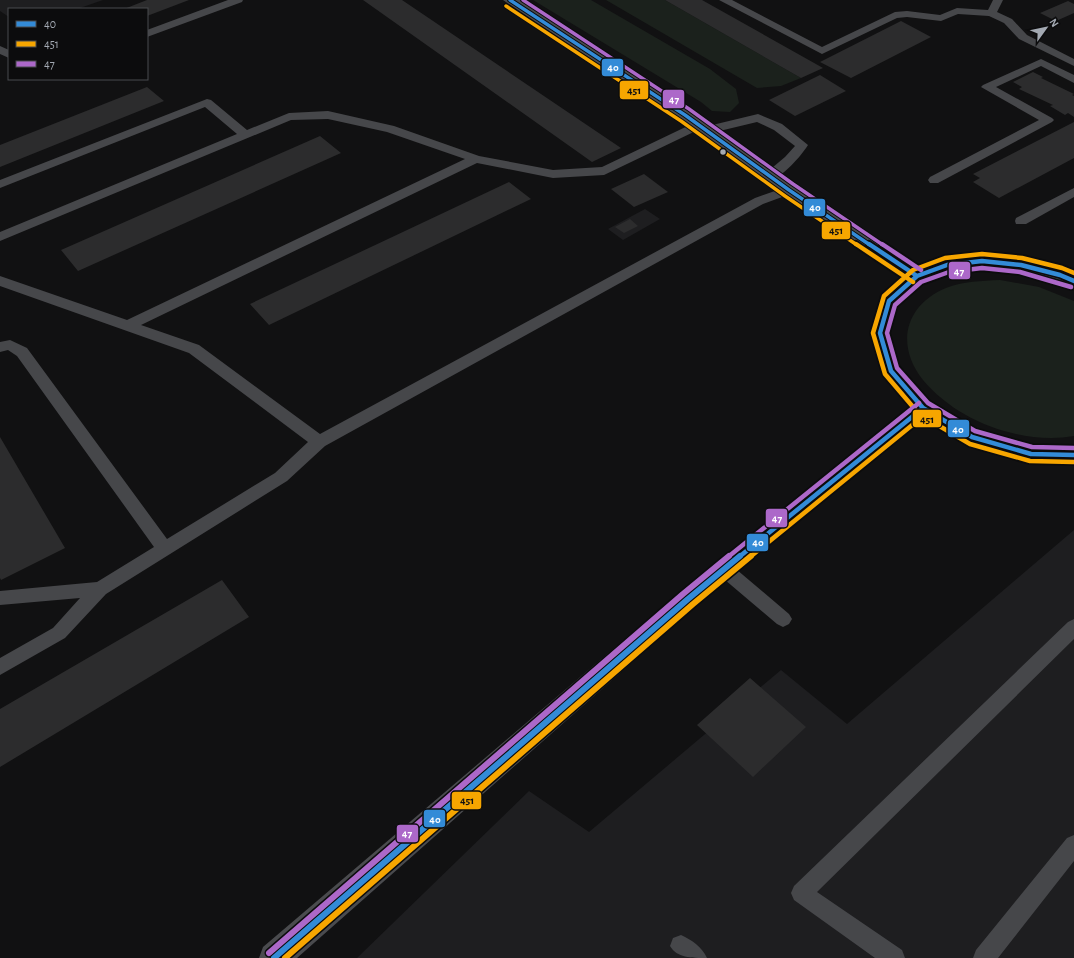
<svg xmlns="http://www.w3.org/2000/svg" width="1074" height="958" font-family="'Alegreya Sans',sans-serif">
<style>
.built{fill:#1e1e20}
.green{fill:#1b211c}
.building{fill:#2c2c2d}
.lines{fill:none;stroke-linecap:round;stroke-linejoin:round}
.lane{fill:#46474a;fill-rule:evenodd}
.secondary{fill:#4a4b4e;fill-rule:evenodd}
.bus-1-far2-casing{stroke:#0c0c0d;stroke-width:5.5}
.bus-1-far1-casing{stroke:#0c0c0d;stroke-width:8}
.bus-1-casing{stroke:#0c0c0d;stroke-width:9}
.bus-2-far2-casing{stroke:#0c0c0d;stroke-width:5.5}
.bus-2-far1-casing{stroke:#0c0c0d;stroke-width:8}
.bus-2-casing{stroke:#0c0c0d;stroke-width:9}
.bus-3-far2-casing{stroke:#0c0c0d;stroke-width:5.5}
.bus-3-far1-casing{stroke:#0c0c0d;stroke-width:8}
.bus-3-casing{stroke:#0c0c0d;stroke-width:9}
.bus-1-far2{stroke:#338bd7;stroke-width:3.5}
.bus-1-far1{stroke:#338bd7;stroke-width:4.5}
.bus-1{stroke:#338bd7;stroke-width:6}
.bus-2-far2{stroke:#f7a600;stroke-width:3.5}
.bus-2-far1{stroke:#f7a600;stroke-width:4.5}
.bus-2{stroke:#f7a600;stroke-width:6}
.bus-3-far2{stroke:#ac68c9;stroke-width:3.5}
.bus-3-far1{stroke:#ac68c9;stroke-width:4.5}
.bus-3{stroke:#ac68c9;stroke-width:6}
.bus-dot{fill:#a3a9b2;stroke:#0c0c0d;stroke-width:1.5}
.line-badge{stroke:#0c0c0d;stroke-width:1.5}
.badge-label{font-size:11px;text-anchor:middle;font-weight:bold;fill:#fff}
.pale-badge-label{font-size:11px;text-anchor:middle;font-weight:bold;fill:#111}
</style>
<rect width="100%" height="100%" fill="#111112"/>
<!-- built -->
<path class="built" d="M0,0H103L77,9H9V17L0,11Z
M645,209L660,219L623,240L608,229Z
M1074,530V958H357L529,791L589,832L781,670L847,724Z"/>
<!-- green -->
<path class="green" d="M533,0H591L710,69L736,89L739,103L730,112L712,111L701,102Z
M606,0H665L801,78L781,86L757,88Z
M1000,280L1039,287L1074,301V436C1021,445 957,421 923,380C895,345 905,305 946,288C963,281 982,281 1000,280Z"/>
<!-- building -->
<path class="building" d="M147,0H189L147,16V9H124Z
M363,0H402L621,148L592,162Z
M665,0H702L823,68L801,78Z
M1068,1L1074,4V13L1056,21L1040,13Z
M901,21L931,37L851,78L820,62Z
M1033,72L1043,77L1041,78L1074,94L1072,95L1074,96V117L1068,113L1065,115L1050,106L1053,105L1019,89L1022,87L1013,82Z
M820,75L846,91L795,116L769,100Z
M147,87L164,101L0,167V145Z
M1074,122V158L999,198L973,182L980,178L973,174Z
M320,136L341,153L78,271L61,250Z
M644,174L668,192L634,207L611,189Z
M509,182L531,199L269,325L250,304Z
M630,219L638,226L624,233L615,227Z
M0,437L65,548L1,580L0,578Z
M222,580L249,617L0,767V709Z
M750,678L806,727L753,777L697,725Z"/>
<g class="lines">
<!-- lane -->
<path class="lane" d="M228,0H243L242,2L147,37V30Z
M719,0H732L822,47L895,12L907,11L940,15L957,8L988,10L993,0H1003L997,12L1012,19L1027,35L1074,59V66L1019,39L1004,23L989,16L958,14L941,21L907,17L897,18L822,54Z
M0,46L9,50V58L0,54Z
M1041,59L1074,75V83L1041,66L996,87L1052,118L1054,120L1052,122L938,183H930L928,180L930,177L1039,120L981,87L983,85Z
M207,99L211,100L247,130L289,113L328,111L394,126L479,156L553,170L602,167L696,122H704L706,125L704,127L758,114L782,124L808,145C801,156 783,177 770,180L764,176L766,173L785,157L795,146L774,130L757,122L707,134L703,133L702,128L604,175L553,178L477,163L141,325L199,345L320,434L755,198L789,186L795,190L793,193L763,204L325,446L287,481L106,594L65,638L0,675V658L53,628L80,598L0,605V591L97,582L154,547L17,356L8,350L0,352V342L10,340L27,348L167,539L275,473L308,442L189,353L0,286V276L127,320L465,159L387,132L328,119L291,120L0,241V232L237,134L205,107L0,188V180Z
M1074,188V197L1026,224H1016L1015,221L1016,218Z
M724,562L730,564L789,614L792,619L789,624L783,627L777,624L718,574L715,569L718,564Z
M1074,619V639L817,892L902,950L905,958H875L794,900L791,893L794,886L1068,622Z
M1074,835V861L998,958H973L976,950L1067,838Z
M681,935C692,940 702,947 707,958C691,958 677,958 670,946L673,938Z"/>
<!-- secondary -->
<path class="secondary" d="M503,0H520L691,112L795,186L919,269C928,265 938,260 948,259C989,252 1035,257 1074,274V287L1054,280L1021,271L982,267L950,271L924,280L898,304L890,333L900,368L930,403L979,431L1031,446L1074,447V463L1031,462L972,445L964,443L924,419L696,606L297,958H259L263,947L680,592L910,407L881,371L870,333L879,301L905,277L783,194L679,118Z"/>
<defs>
<path id="bus-1-far2" d="M510,0L685,115L789,190L870,245"/>
<path id="bus-1-far1" d="M869,244L917,276
M1074,281L1060,275L1021,265L982,261L947,265L917,276L889,301L880,333L891,371L923,408L972,437L1031,454L1074,455
M739,557L923,408"/>
<path id="bus-1" d="M274,958L688,599L740,556"/>
<path id="bus-2-far2" d="M506,6L681,121L785,196L857,245"/>
<path id="bus-2-far1" d="M856,244L913,282
M1074,273L1062,268L1022,258L982,254L945,258L913,270L884,296L873,333L885,374L919,414L970,444L1030,461L1074,462
M750,557L927,413"/>
<path id="bus-2" d="M285,958L693,604L751,556"/>
<path id="bus-3-far2" d="M523,0L689,109L793,184L883,245"/>
<path id="bus-3-far1" d="M882,244L921,270
M1071,287L1020,272L982,268L949,272L921,282L895,305L887,333L897,368L928,403L975,431L1032,447L1074,448
M728,557L919,403"/>
<path id="bus-3" d="M269,953L683,594L729,556"/>
</defs>
<!-- bus-1-far2 casing -->
<use href="#bus-1-far2" class="bus-1-far2-casing"/>
<!-- bus-1-far1 casing -->
<use href="#bus-1-far1" class="bus-1-far1-casing"/>
<!-- bus-1 casing -->
<use href="#bus-1" class="bus-1-casing"/>
<!-- bus-2-far2 casing -->
<use href="#bus-2-far2" class="bus-2-far2-casing"/>
<!-- bus-2-far1 casing -->
<use href="#bus-2-far1" class="bus-2-far1-casing"/>
<!-- bus-2 casing -->
<use href="#bus-2" class="bus-2-casing"/>
<!-- bus-3-far2 casing -->
<use href="#bus-3-far2" class="bus-3-far2-casing"/>
<!-- bus-3-far1 casing -->
<use href="#bus-3-far1" class="bus-3-far1-casing"/>
<!-- bus-3 casing -->
<use href="#bus-3" class="bus-3-casing"/>
<!-- bus-1-far2 -->
<use href="#bus-1-far2" class="bus-1-far2"/>
<!-- bus-1-far1 -->
<use href="#bus-1-far1" class="bus-1-far1"/>
<!-- bus-1 -->
<use href="#bus-1" class="bus-1"/>
<!-- bus-2-far2 -->
<use href="#bus-2-far2" class="bus-2-far2"/>
<!-- bus-2-far1 -->
<use href="#bus-2-far1" class="bus-2-far1"/>
<!-- bus-2 -->
<use href="#bus-2" class="bus-2"/>
<!-- bus-3-far2 -->
<use href="#bus-3-far2" class="bus-3-far2"/>
<!-- bus-3-far1 -->
<use href="#bus-3-far1" class="bus-3-far1"/>
<!-- bus-3 -->
<use href="#bus-3" class="bus-3"/>
</g>
<!-- markers -->
<circle class="bus-dot" cx="723" cy="152" r="3.5"/>
<g class="line-badge">
<rect x="601" y="58" width="23" height="19" rx="4" fill="#338bd7"/>
<rect x="619" y="80" width="30" height="20" rx="4" fill="#f7a600"/>
<rect x="662" y="89" width="23" height="20" rx="4" fill="#ac68c9"/>
<rect x="803" y="198" width="23" height="19" rx="4" fill="#338bd7"/>
<rect x="821" y="221" width="30" height="19" rx="4" fill="#f7a600"/>
<rect x="948" y="261" width="23" height="19" rx="4" fill="#ac68c9"/>
<rect x="912" y="409" width="30" height="19" rx="4" fill="#f7a600"/>
<rect x="947" y="419" width="23" height="19" rx="4" fill="#338bd7"/>
<rect x="765" y="508" width="23" height="20" rx="4" fill="#ac68c9"/>
<rect x="746" y="533" width="23" height="19" rx="4" fill="#338bd7"/>
<rect x="451" y="791" width="31" height="19" rx="4" fill="#f7a600"/>
<rect x="423" y="809" width="23" height="19" rx="4" fill="#338bd7"/>
<rect x="396" y="824" width="23" height="19" rx="4" fill="#ac68c9"/>
</g>
<g class="badge-label">
<text x="613" y="71">40</text>
<text x="674" y="103">47</text>
<text x="815" y="211">40</text>
<text x="959" y="275">47</text>
<text x="958" y="433">40</text>
<text x="777" y="522">47</text>
<text x="758" y="546">40</text>
<text x="435" y="823">40</text>
<text x="407" y="837">47</text>
</g>
<g class="pale-badge-label">
<text x="634" y="94">451</text>
<text x="836" y="234">451</text>
<text x="927" y="423">451</text>
<text x="467" y="804">451</text>
</g>
<!-- legend -->
<rect x="8" y="8" width="140" height="72" fill="#0c0c0d" stroke="#484b4f"/>
<rect x="16" y="21" width="20" height="6" fill="#338bd7" stroke="#484b4f"/>
<text x="44" y="28" font-size="12" fill="#a3a9b2">40</text>
<rect x="16" y="41" width="20" height="6" fill="#f7a600" stroke="#484b4f"/>
<text x="44" y="48" font-size="12" fill="#a3a9b2">451</text>
<rect x="16" y="61" width="20" height="6" fill="#ac68c9" stroke="#484b4f"/>
<text x="44" y="68" font-size="12" fill="#a3a9b2">47</text>
<!-- north arrow -->
<g transform="translate(1046 28) rotate(57)" stroke="#0c0c0d" stroke-width="3" paint-order="stroke">
<path d="M0-3L7 15L0 10L-7 15Z" fill="#a3a9b2"/>
<text y="-6" font-size="11" font-weight="bold" text-anchor="middle" fill="#a3a9b2">N</text>
</g>
</svg>
